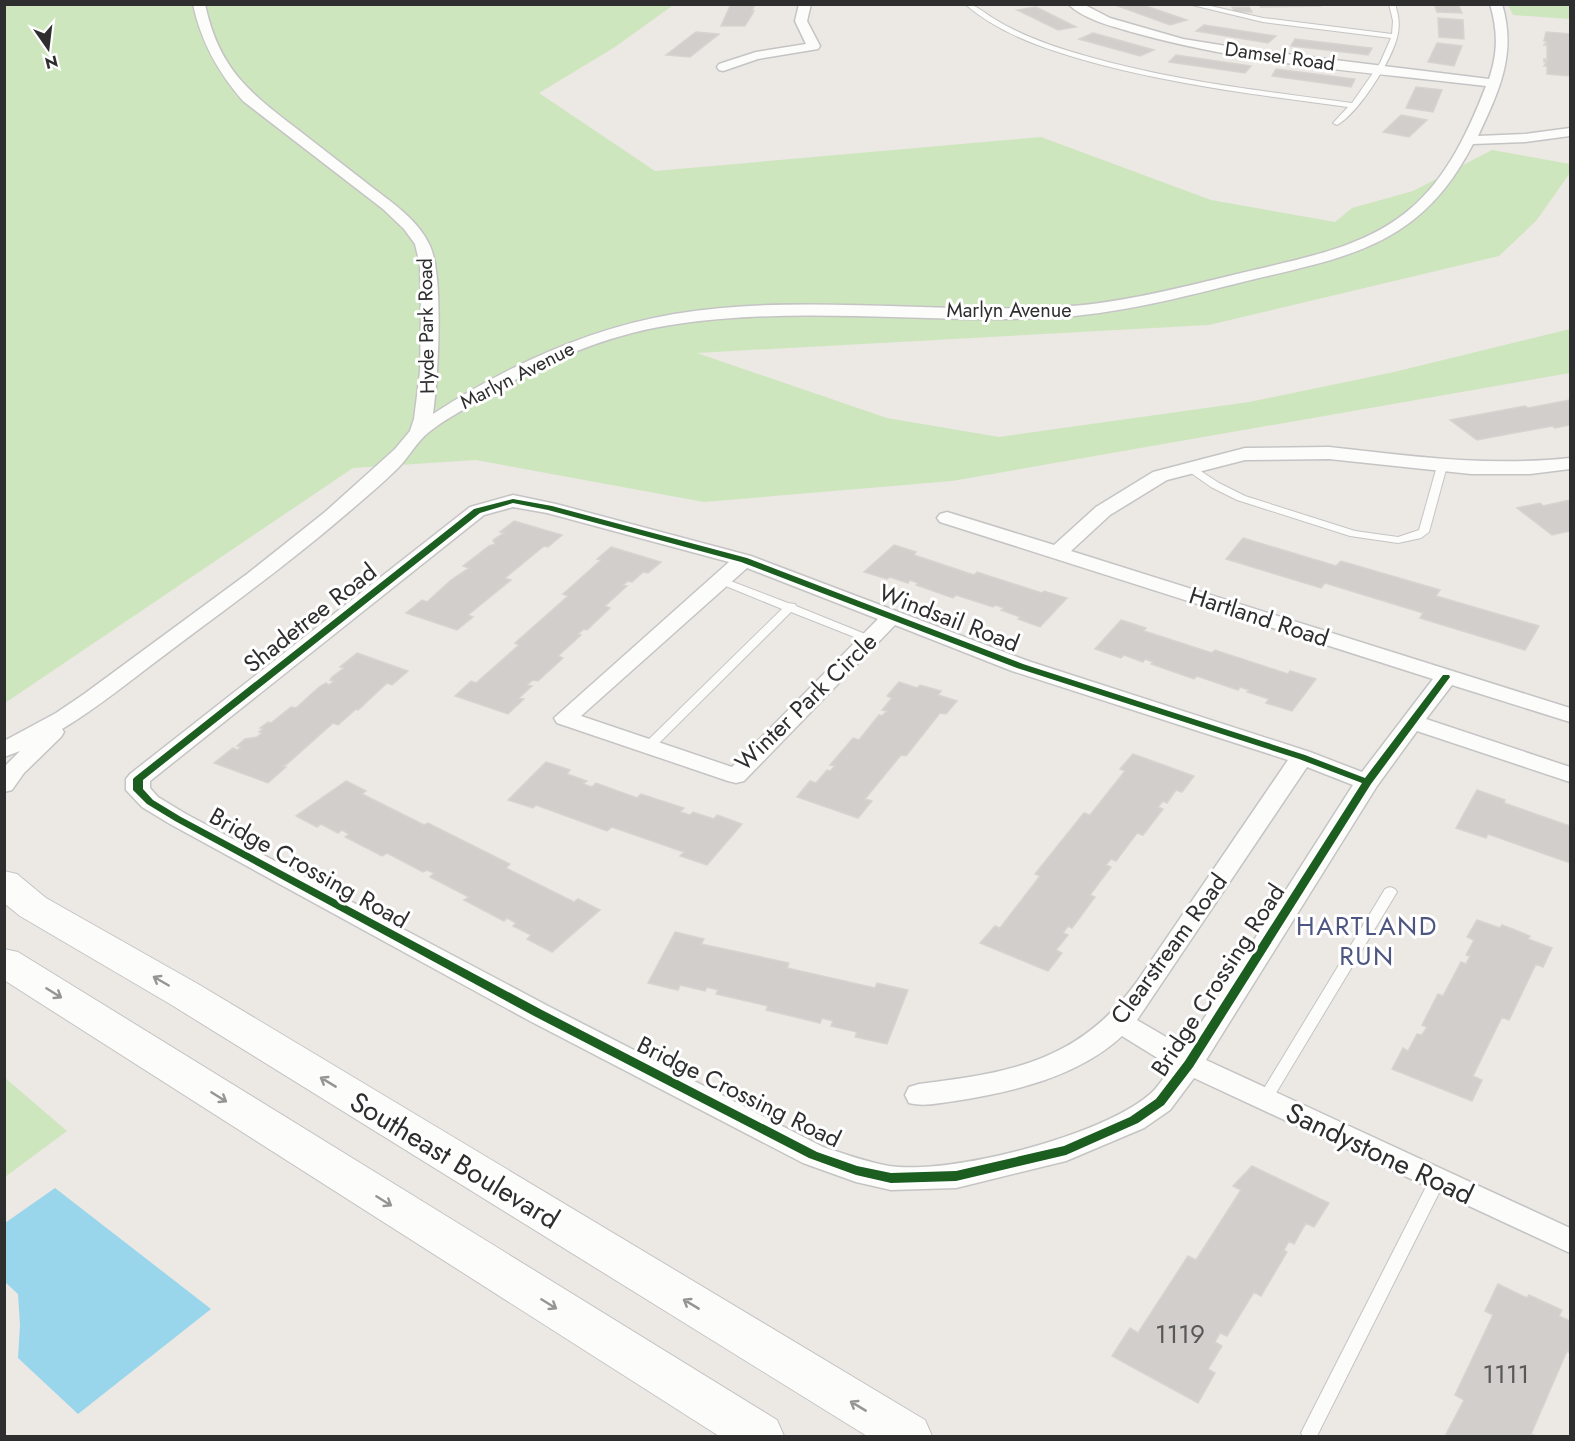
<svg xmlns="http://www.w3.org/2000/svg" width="1575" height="1441" font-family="Jost,sans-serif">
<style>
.green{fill:#cee6be}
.water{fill:#99d6ec}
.building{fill:#d1cecb;stroke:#d7d4d0;stroke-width:1.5}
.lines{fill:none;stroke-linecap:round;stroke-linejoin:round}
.lane-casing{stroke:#c5c4c5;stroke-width:2}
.street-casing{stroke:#c5c4c5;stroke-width:3}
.secondary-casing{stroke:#c5c4c5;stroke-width:2}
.lane{fill:#fcfcfb;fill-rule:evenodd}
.street{fill:#fcfcfb;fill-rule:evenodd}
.secondary{fill:#fcfcfb;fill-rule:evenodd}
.cycleway-casing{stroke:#fff;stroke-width:4}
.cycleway{fill:#1b5e20;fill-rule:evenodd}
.oneway{stroke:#959594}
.labels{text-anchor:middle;stroke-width:6;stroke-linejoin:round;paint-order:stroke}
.far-street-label{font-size:20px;fill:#2e2e2e;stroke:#fff}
.street-label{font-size:24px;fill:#2e2e2e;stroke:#fff}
.neighbourhood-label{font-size:26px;letter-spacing:1.5px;fill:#4d5680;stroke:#fff}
.near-number-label{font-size:26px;fill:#585857}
.near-street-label{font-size:28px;fill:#2e2e2e;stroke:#fff}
</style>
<rect width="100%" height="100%" fill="#ece8e4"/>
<!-- green -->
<path class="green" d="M660,4L672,6L615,47L539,93L655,171L1041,137L1211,200L1335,222L1352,208L1413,191L1492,150L1570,164V173L1536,221L1499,256L1209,325L697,353L887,418L999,437L1249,402L1394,372L1570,329V373L952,481L704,502L476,460L353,468L5,703V5Z
M1508,5H1570V19L1513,15Z
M4,1077L67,1131L5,1177H4Z"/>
<!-- water -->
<path class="water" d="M55,1188L211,1309L78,1414L18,1358L20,1325L18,1294L5,1282V1223Z"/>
<!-- building -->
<path class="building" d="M731,4H755L752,11H754L745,26H721Z
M1125,4H1140L1187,20L1170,25L1118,6Z
M1258,4H1318L1320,6L1261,7Z
M1434,4H1458L1462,13L1437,12Z
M1036,7L1076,27L1058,30L1017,10Z
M1232,7H1249L1252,12H1235Z
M1438,18L1463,20L1464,39L1439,37Z
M1204,25L1276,36L1268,43L1196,31Z
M696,32L719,34L690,57L666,55Z
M1546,32L1570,34V76L1547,74V66H1544L1547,62H1544V59L1547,60V45H1544L1547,42L1544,41Z
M1093,33L1154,50L1140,56L1079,39Z
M1295,39L1372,48L1368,55L1291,46Z
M1437,43L1462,46L1454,66L1428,62Z
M1176,55L1251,66L1245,73L1169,62Z
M1276,69L1355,79L1351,87L1272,76Z
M1416,87L1442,90L1433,112L1406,108Z
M1401,115L1427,120L1409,137L1383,132Z
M1570,400V425L1555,428L1552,426L1477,440L1450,420L1525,406L1528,408Z
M1570,500V531L1552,535L1517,508L1540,503L1543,506Z
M514,521L562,535L548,547L544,546L505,578L511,580L468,615L473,617L457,630L406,613L422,600L427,602L451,580L469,568L463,566L489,546L495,544L493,540L504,533L500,532Z
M1243,538L1336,566L1341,561L1440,590L1436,596L1539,626L1525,650L1420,618L1423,613L1325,583L1321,588L1226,559Z
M894,545L916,552L914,555L974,575L977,572L1042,593L1044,591L1067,598L1040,627L1018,619L1020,617L1001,610L1004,608L995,605L993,607L956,595L953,598L916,585L918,583L910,580L908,583L890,577L887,579L864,572Z
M611,547L661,562L648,573L643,572L632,582L628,581L623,585L627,586L605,606L610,608L587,630L584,629L578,634L581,635L558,656L563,658L538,681L533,680L527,685L532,686L519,698L524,699L508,714L455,696L471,681L476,683L519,645L515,643L568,596L563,594L601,560L597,559Z
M1121,620L1146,628L1144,631L1212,653L1215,650L1288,674L1290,671L1316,679L1292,711L1266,703L1269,699L1247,692L1249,690L1240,687L1238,690L1197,676L1194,679L1151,664L1153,662L1145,659L1143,662L1124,655L1121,658L1095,649Z
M357,653L408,671L392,685L387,683L358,710L356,709L338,725L333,723L287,764L282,766L286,767L268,783L214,763L233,748L237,750L241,747L237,746L245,739L257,737L262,733L259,732L263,729L260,728L268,722L271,723L291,707L296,708L319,687L326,683L329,685L334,681L330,680L332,677L344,668L340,667Z
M899,682L917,688L920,685L941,691L938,695L957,701L946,714L940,713L906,756L901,755L865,799L872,801L858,818L797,797L810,781L816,783L827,770L830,771L835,766L830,765L853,738L859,740L879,715L882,716L887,711L882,710L892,698L887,696Z
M1133,754L1194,776L1182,792L1176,790L1167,803L1163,801L1158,807L1163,809L1143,835L1137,833L1116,861L1111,859L1106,865L1111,867L1090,895L1095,897L1072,928L1068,926L1063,933L1068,935L1056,950L1062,953L1048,971L980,943L995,926L1000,928L1040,876L1035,874L1084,813L1090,815L1125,771L1120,769Z
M546,762L570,770L567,774L587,781L583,784L592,787L596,783L637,798L641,794L684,808L680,812L690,815L693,812L714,819L717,815L742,824L707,865L680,856L684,852L612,827L607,831L536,805L533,808L508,800Z
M346,781L366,791L362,794L424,825L428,823L510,864L506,868L574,902L578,899L600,910L552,952L527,939L531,935L513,926L516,923L507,918L504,921L464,900L469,897L430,877L434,873L427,870L423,872L387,853L382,856L345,837L349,834L342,830L338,833L321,824L317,827L296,816Z
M1477,790L1505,800L1504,803L1570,826V863L1488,834L1486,838L1456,828Z
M1477,920L1500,928L1502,925L1530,936L1528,939L1552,948L1543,967L1536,964L1509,1020L1502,1017L1473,1076L1482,1080L1472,1101L1392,1069L1403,1048L1408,1051L1417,1034L1422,1035L1427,1027L1422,1025L1438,994L1443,996L1461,962L1466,964L1470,956L1466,955L1474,940L1467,937Z
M675,932L704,939L701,944L789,963L787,968L875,988L877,983L908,990L887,1044L855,1037L857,1032L831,1026L833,1021L822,1018L820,1023L766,1010L768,1006L716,994L718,990L707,987L705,991L680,985L678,990L648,983Z
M1252,1166L1329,1203L1314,1227L1306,1223L1294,1244L1289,1241L1284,1250L1287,1252L1261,1296L1254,1292L1227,1336L1220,1333L1215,1342L1222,1346L1208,1369L1215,1373L1198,1403L1112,1356L1130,1328L1138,1333L1188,1256L1196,1260L1241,1190L1233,1186Z
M1498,1284L1527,1298L1529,1295L1562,1310L1559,1316L1570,1321V1353L1567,1351L1531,1434L1536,1436H1445L1464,1400L1455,1395L1493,1315L1485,1311Z"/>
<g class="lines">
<defs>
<path id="lane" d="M965,4C976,4 984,13 993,18C1021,36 1054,47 1086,56C1173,81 1263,91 1352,103L1380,63L1391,38L1263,22L1188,4H1202L1263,18L1392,34L1393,21L1389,4H1395C1398,14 1400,22 1398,33C1394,58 1358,114 1337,125L1333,123L1348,107C1266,96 1183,86 1102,65C1054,52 1003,37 965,4Z
M1442,463L1447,466L1429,532L1421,538L1398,543L1350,536L1237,500L1211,487L1184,468L1189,465L1193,466L1219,483L1245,496L1355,531L1398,537L1419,530L1437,466Z
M720,577L788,603L795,604L796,606L875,638L877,640L871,643L867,642L791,612L653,749H645L643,746L645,743L782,609L716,582L715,580L716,578Z
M1390,887L1395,889L1397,892L1270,1103L1265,1105L1260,1103L1257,1099L1260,1095L1385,889Z
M1438,1173L1444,1175L1446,1179L1317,1436H1303L1301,1433L1304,1427L1430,1179L1432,1175Z"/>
<path id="street" d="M193,4H205C219,70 250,93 301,132C325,151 349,169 373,188C394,204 419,221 430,246C444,276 438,379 433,414C507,366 587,329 674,314C801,293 931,314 1059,307C1126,303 1190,285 1254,270C1308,257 1367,246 1410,209C1447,178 1469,130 1486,86C1371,72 1251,65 1139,34C1115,27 1086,21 1068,4H1083L1110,18L1183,39L1245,49L1489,79C1498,53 1498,31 1490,4H1502C1517,54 1499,91 1478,136L1525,134L1570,128V136L1525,142L1473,144C1423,241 1358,255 1259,278C1194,294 1129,312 1062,317C934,325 805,305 677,324C606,334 538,364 477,402C461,411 444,420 429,432C417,441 409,457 398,468C379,487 358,504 338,521C283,568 224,610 166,654C132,679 99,707 62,729L64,732L61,737L24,773L12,790L4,792V767L20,751L4,757V741L56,713L84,694L247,574L325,512L395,449L410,431L414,419L420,372L421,314L420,265L415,244L404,229L383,209L243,101C218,72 201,42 193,4Z
M799,4H811L807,21L820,46L818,49L758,59L723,71L719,70L717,67L719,64L756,52L806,44L795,21Z
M1329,447C1412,456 1486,467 1570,458V469L1530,474H1471L1329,459L1245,460L1167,480L1110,515L1071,551L1570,708V722L1452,685L1426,719L1570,767V782L1417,731L1377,786L1206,1060L1570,1228V1253L1194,1078L1170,1110L1144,1128L1066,1161L956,1188L891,1190L856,1182L803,1163L528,1020L170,824L142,807L126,790V779L130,774L470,507L513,495L556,504L751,556L1028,661L1310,752L1362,772L1433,679L940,522L937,518L940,514L947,512L1054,545L1096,507L1153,472L1245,448ZM513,507L547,513L729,562L554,718L557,723L728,781L736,783L744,781L895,625L1012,671L1288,760L1136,983C1079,1061 1010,1073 919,1084L909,1087L905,1095L909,1103C924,1107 939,1103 955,1101C1012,1092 1078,1077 1122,1036L1172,1067C1164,1076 1158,1088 1149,1095C1101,1136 951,1175 889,1166C866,1162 845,1154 823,1147L548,1006L186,814L158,797L150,788V781L484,515ZM747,568L878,619L732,767L581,716ZM1307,767L1353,785L1185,1048L1137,1020Z"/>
<path id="secondary" d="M4,871L17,874L46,898L198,984L925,1420L932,1436H867L170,1004L20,916L4,903Z
M4,949L18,952L777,1420L784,1436H719L4,980Z"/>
</defs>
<!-- lane casing -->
<use href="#lane" class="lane-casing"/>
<!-- street casing -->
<use href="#street" class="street-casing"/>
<!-- secondary casing -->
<use href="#secondary" class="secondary-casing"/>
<!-- lane -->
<use href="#lane" class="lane"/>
<!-- street -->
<use href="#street" class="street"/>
<!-- secondary -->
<use href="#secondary" class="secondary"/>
<defs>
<path id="cycleway" d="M513,499L552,506L747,558L1023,664L1305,755L1365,778L1443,675H1449L1450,677L1371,784L1193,1067L1164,1105L1138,1123L1066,1155L956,1181L891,1183L856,1175L809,1158L534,1016L175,821L147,804L133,790V779L135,777L474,509ZM513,503L548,510L741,562L1017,668L1299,759L1362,783L1185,1061L1156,1099L1130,1117L1064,1146L956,1171L891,1173L857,1166L817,1152L542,1010L181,817L153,800L143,789V780L480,513Z"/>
</defs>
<!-- cycleway casing -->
<use href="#cycleway" class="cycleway-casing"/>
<!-- cycleway -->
<use href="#cycleway" class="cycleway"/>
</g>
<!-- one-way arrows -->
<defs><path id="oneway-shaft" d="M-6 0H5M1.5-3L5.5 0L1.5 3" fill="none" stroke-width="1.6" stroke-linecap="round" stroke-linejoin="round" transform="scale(1.5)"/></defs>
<g class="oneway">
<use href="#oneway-shaft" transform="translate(161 981) rotate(-150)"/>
<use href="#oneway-shaft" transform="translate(54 993) rotate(32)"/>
<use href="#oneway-shaft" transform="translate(328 1082) rotate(-149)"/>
<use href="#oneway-shaft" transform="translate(219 1097) rotate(32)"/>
<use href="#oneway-shaft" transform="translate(384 1201) rotate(32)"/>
<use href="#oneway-shaft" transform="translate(549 1304) rotate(32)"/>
<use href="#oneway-shaft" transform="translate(691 1304) rotate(-149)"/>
<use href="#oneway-shaft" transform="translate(858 1406) rotate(-149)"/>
</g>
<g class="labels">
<!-- far-street labels -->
<g class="far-street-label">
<text transform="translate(1280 56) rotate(8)" y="7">Damsel Road</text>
<text x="1009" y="317">Marlyn Avenue</text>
<text transform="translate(426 326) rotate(-91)" y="7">Hyde Park Road</text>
<text transform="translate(517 375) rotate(-27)" y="7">Marlyn Avenue</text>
</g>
<!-- street labels -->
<g class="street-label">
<text transform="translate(1259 617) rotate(18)" y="8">Hartland Road</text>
<text transform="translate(310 618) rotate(-38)" y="8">Shadetree Road</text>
<text transform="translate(949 618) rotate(21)" y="8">Windsail Road</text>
<text transform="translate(806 702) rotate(-44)" y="8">Winter Park Circle</text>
<text transform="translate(309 868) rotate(29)" y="8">Bridge Crossing Road</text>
<text transform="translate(1169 949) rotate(-54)" y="8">Clearstream Road</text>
<text transform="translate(1218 980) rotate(-57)" y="8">Bridge Crossing Road</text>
<text transform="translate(739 1092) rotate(26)" y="8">Bridge Crossing Road</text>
</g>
<!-- neighbourhood labels -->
<g class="neighbourhood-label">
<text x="1367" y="935">HARTLAND<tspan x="1367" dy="30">RUN</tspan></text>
</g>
<!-- near-number labels -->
<g class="near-number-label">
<text x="1180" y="1343">1119</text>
<text x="1506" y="1383">1111</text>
</g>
<!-- near-street labels -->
<g class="near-street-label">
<text transform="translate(1380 1153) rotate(25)" y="10">Sandystone Road</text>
<text transform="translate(455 1160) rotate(31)" y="10">Southeast Boulevard</text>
</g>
</g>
<!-- border -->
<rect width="1575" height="1441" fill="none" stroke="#2e2e2e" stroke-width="12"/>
<!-- north arrow -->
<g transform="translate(48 48) rotate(166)" stroke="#ffffff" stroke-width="4.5" paint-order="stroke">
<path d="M0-4.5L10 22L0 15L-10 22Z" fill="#2e2e2e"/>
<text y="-9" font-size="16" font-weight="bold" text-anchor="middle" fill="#2e2e2e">N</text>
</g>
</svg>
